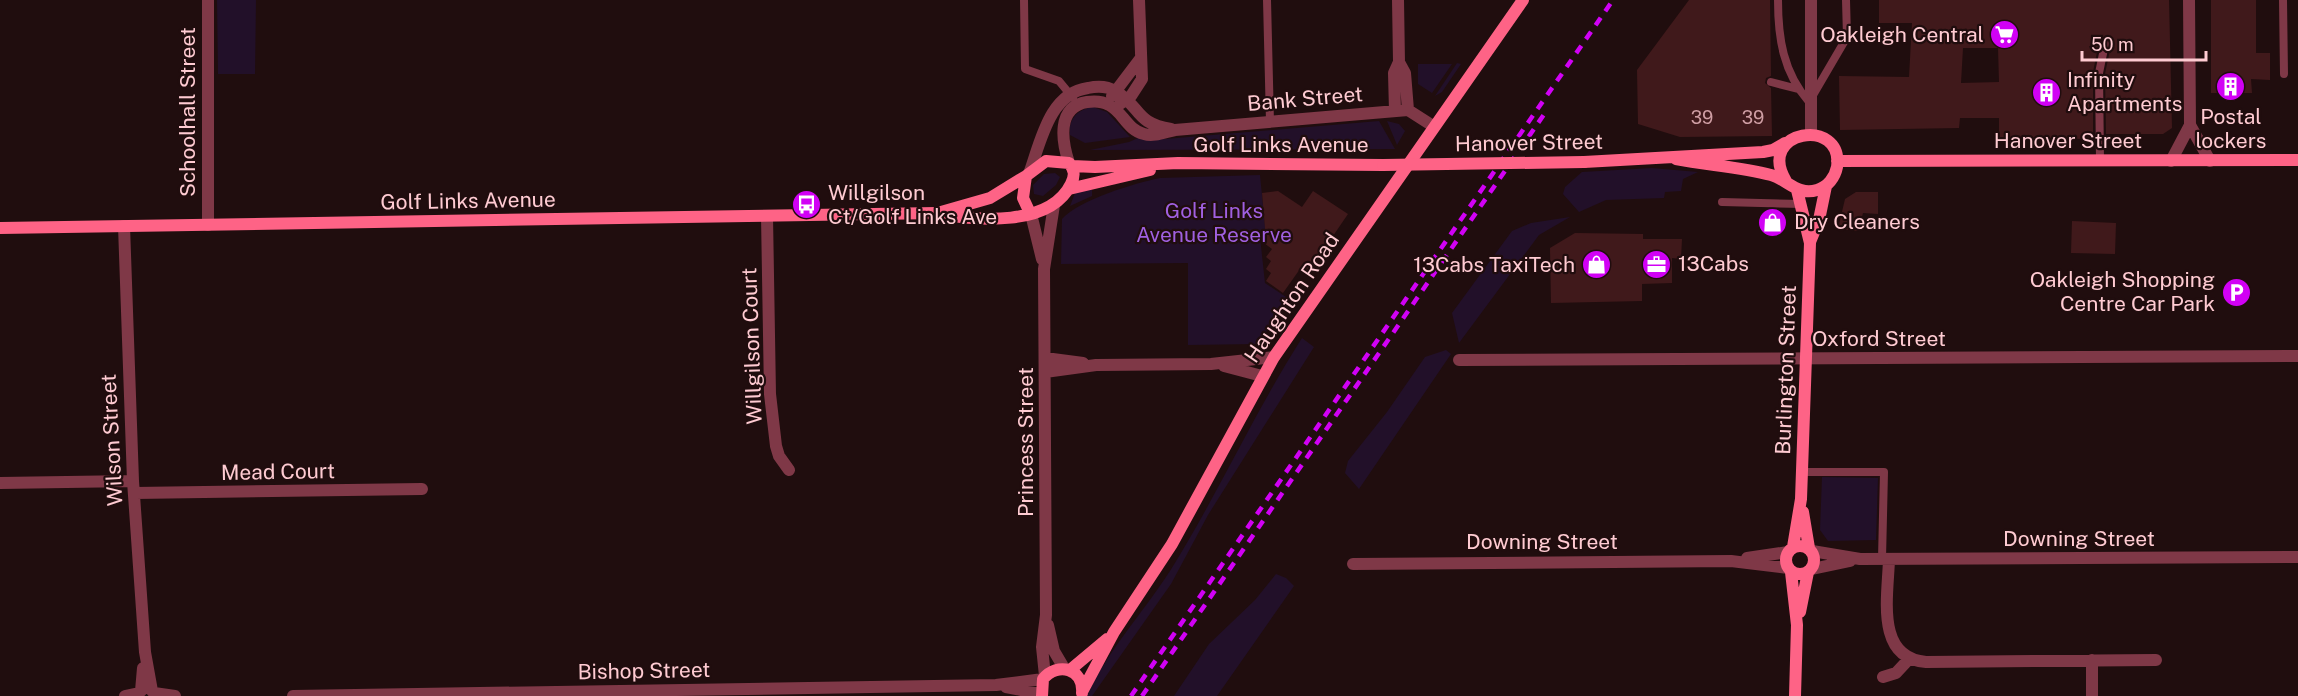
<svg xmlns="http://www.w3.org/2000/svg" width="2298" height="696" font-family="'Public Sans',sans-serif">
<style>
.green{fill:#221029}
.building{fill:#40191b;fill-rule:evenodd}
.lines{fill:none;stroke-linecap:round;stroke-linejoin:round}
.lane{stroke:#7f3847;stroke-width:8}
.street{stroke:#7f3847;stroke-width:12}
.secondary{stroke:#fe6386;stroke-width:12}
.rail{stroke:#d101f5;stroke-width:4.5;stroke-dasharray:9 8;stroke-linecap:butt}
.secondary-bridge{stroke:#fe6386;stroke-width:12}
.labels{text-anchor:middle;stroke-width:4.5;stroke-linejoin:round;paint-order:stroke}
.number-label{font-size:18px;fill:#cf9ea4}
.poi-label{font-size:21px;fill:#ffcbd2;stroke:#200d0e;text-anchor:start}
.street-label{font-size:21px;fill:#ffcbd2;stroke:#200d0e}
.park-label{font-size:21px;fill:#a060e0;stroke:#200d0e}
</style>
<rect width="100%" height="100%" fill="#200d0e"/>
<!-- green -->
<path class="green" d="M217,0H256L255,74H218Z
M1457,63L1461,64L1442,92L1435,96Z
M1418,64H1452L1432,93L1418,84Z
M1093,107L1107,112L1130,137L1085,143L1070,135C1068,119 1078,109 1093,107Z
M1379,121L1395,149L1090,150L1129,142L1138,138L1165,139Z
M1387,121L1399,124L1405,131L1397,145Z
M1652,168L1698,172L1683,179L1681,191L1665,192L1664,198L1606,200L1579,212L1563,194L1565,187L1582,172Z
M1055,173L1060,177L1056,185L1043,196L1034,194L1033,185L1044,174Z
M1260,175L1266,236L1260,237L1265,283L1289,299L1258,344L1188,345V263L1061,264L1062,219C1079,200 1135,183 1160,178Z
M1092,189V196L1070,206L1075,193Z
M1570,217L1539,235L1459,343L1452,313L1512,231L1531,223Z
M1302,338L1314,347L1208,515L1171,584L1092,696H1087C1107,651 1143,613 1170,571C1217,496 1254,413 1302,338Z
M1446,350L1451,354L1359,489L1345,473L1348,461L1387,412L1425,357Z
M1822,477L1878,478L1876,540L1828,541L1820,530Z
M1276,574L1286,578L1294,586L1217,696H1174L1209,644L1255,600Z"/>
<!-- building -->
<path class="building" d="M1689,0H1770L1771,76L1766,78L1765,83L1771,88L1772,136L1680,137L1638,124L1637,70Z
M1879,0H2169L2172,128L2163,134H2106L2105,74L2111,45L2106,38L2099,42L2093,72V139L1999,138V118H1960L1959,128L1840,130L1839,76L1909,77L1912,23H1879ZM1963,48H1998L1999,82L1961,83Z
M2211,0H2256V53H2270V80L2251,79L2252,93H2211Z
M1278,191L1302,207L1313,191L1348,214L1307,274L1300,269L1283,293L1266,281L1271,273L1266,269L1271,261L1266,257L1272,249L1264,243L1266,240L1262,193Z
M1856,192H1878V214L1863,213L1858,231L1838,229L1845,199Z
M2072,221L2116,223L2115,254L2071,253Z
M1575,233L1643,234V239H1682L1681,259L1672,258V283L1642,284V301L1551,303L1550,248Z"/>
<g class="lines">
<!-- lane -->
<path class="lane" d="M1024,0L1025,69L1059,81L1073,98
M1267,0L1270,122
M1778,0C1778,38 1783,72 1809,102L1847,37L1846,0
M2283,0L2284,74
M1771,82L1798,89
M2100,161L2099,73L2105,44
M1722,202L1802,204
M1802,472H1884L1882,559"/>
<!-- street -->
<path class="street" d="M1811,0V134
M2189,0L2190,125L2210,161
M1399,62L1405,73L1408,110
M1112,96L1140,59
M1120,104L1131,96L1142,79L1139,0
M1395,111L1394,73L1399,62L1398,0
M2171,161L2190,125
M1069,163C1062,142 1056,107 1087,102C1094,101 1102,101 1109,105C1123,112 1127,130 1144,134C1154,137 1165,132 1175,130L1408,110L1433,126
M1030,171C1041,140 1050,93 1088,88C1097,86 1107,86 1115,91C1142,107 1134,123 1171,129
M1031,214L1042,259
M767,216L770,394L776,446L779,456L789,470
M208,225V0
M124,226L133,481L145,652L152,691
M1045,358L1083,363
M1459,360L2298,356
M1224,366L1262,376
M1045,372L1096,365L1211,364L1274,357
M0,483L133,481
M135,493L422,489
M1812,551L1860,559L2298,557
M1747,558L1788,552
M1889,559C1888,596 1875,658 1926,662L2156,660
M1353,564L1731,561L1788,568
M1812,569L1850,561
M1048,625L1054,651L1064,668
M2092,660V696
M1045,676L1042,647L1046,615L1044,269L1054,205
M1883,677L1896,673L1909,659
M1006,687L1041,694
M141,691L143,668
M154,693L175,696
M125,696L139,693
M293,696L996,685L1043,679"/>
<!-- secondary -->
<path class="secondary" d="M1676,159C1707,165 1741,167 1771,175C1788,180 1798,196 1817,190C1828,187 1835,177 1837,167C1844,116 1755,130 1786,181
M1837,161L2298,160
M1584,162L1763,152L1773,150L1785,143
M1072,166L1095,167L1178,163L1383,165
M1069,189L1150,170
M941,212L990,198L1026,176
M0,228L937,213C977,221 1050,227 1071,184C1075,176 1075,170 1069,163L1046,161L1026,176L1023,198L1030,213
M1810,242L1819,220L1826,186
M1803,512L1809,548
M1786 560a14 14 0 1 1 28 0a14 14 0 1 1-28 0Z
M1793,547L1801,499L1810,243L1797,190
M1791,572L1797,625L1795,696
M1800,612L1808,572
M1070,670L1107,639
M1083,690L1114,632L1172,544L1274,357L1523,0
M1042,696L1043,679C1058,661 1084,669 1082,693"/>
<!-- rail -->
<path class="rail" d="M1131,696L1613,0
M1142,696L1545,113"/>
<!-- secondary-bridge -->
<path class="secondary-bridge" d="M1383,165L1584,162"/>
</g>
<!-- icons -->
<defs>
<symbol id="supermarket-disc" viewBox="-11 -11 22 22"><circle r="9.5" fill="#d101f5" stroke="#200d0e"/><path d="M-6-5.5h2.5l.6 2H6L4.5 2H-2.5L-4.4-4H-6ZM-1.5 3.2a1.3 1.3 0 1 0 .1 0ZM3 3.2a1.3 1.3 0 1 0 .1 0Z" fill="#fff"/></symbol>
<symbol id="building-disc" viewBox="-11 -11 22 22"><circle r="9.5" fill="#d101f5" stroke="#200d0e"/><path d="M-4-6H4V6H1V3H-1V6H-4ZM-2.5-4.3h1.7v1.8h-1.7ZM.8-4.3h1.7v1.8H.8ZM-2.5-1h1.7V.8h-1.7ZM.8-1h1.7V.8H.8Z" fill="#fff"/></symbol>
<symbol id="bus-disc" viewBox="-11 -11 22 22"><circle r="9.5" fill="#d101f5" stroke="#200d0e"/><path d="M-5-6H5V4H4V6H2V4H-2V6H-4V4H-5ZM-3.5-4V0h7V-4ZM-3.5 1.2v1.5H-2V1.2ZM2 1.2v1.5H3.5V1.2Z" fill="#fff"/></symbol>
<symbol id="shop-disc" viewBox="-11 -11 22 22"><circle r="9.5" fill="#d101f5" stroke="#200d0e"/><path d="M-5-2.5h2.3a2.7 3.5 0 0 1 5.4 0H5L5.5 6h-11ZM-1.5-2.5h3a1.5 2.3 0 0 0-3 0Z" fill="#fff"/></symbol>
<symbol id="office-disc" viewBox="-11 -11 22 22"><circle r="9.5" fill="#d101f5" stroke="#200d0e"/><path d="M-6-3h4V-5.5h4V-3h4V5H-6ZM-1-4.5V-3h2v-1.5ZM-6 0V1H6V0Z" fill="#fff"/></symbol>
<symbol id="parking-disc" viewBox="-11 -11 22 22"><circle r="9.5" fill="#d101f5" stroke="#200d0e"/><path d="M-3.5-5.5H1a3.5 3.5 0 0 1 0 7H-1V5.5H-3.5ZM-1-3.4V-.6H.8a1.4 1.4 0 0 0 0-2.8Z" fill="#fff"/></symbol>
</defs>
<g fill-rule="evenodd">
<use href="#supermarket-disc" x="1988" y="18" width="33" height="33"/>
<use href="#building-disc" x="2214" y="70" width="33" height="33"/>
<use href="#building-disc" x="2030" y="76" width="33" height="33"/>
<use href="#bus-disc" x="790" y="188" width="33" height="33"/>
<use href="#shop-disc" x="1756" y="206" width="33" height="33"/>
<use href="#office-disc" x="1640" y="248" width="33" height="33"/>
<use href="#shop-disc" x="1580" y="248" width="33" height="33"/>
<use href="#parking-disc" x="2220" y="276" width="33" height="33"/>
</g>
<g class="labels">
<!-- number labels -->
<g class="number-label">
<text x="1702" y="124">39</text>
<text x="1753" y="124">39</text>
</g>
<!-- poi labels -->
<g class="poi-label">
<text x="1984" y="42" text-anchor="end">Oakleigh Central</text>
<text x="2067" y="87">Infinity<tspan x="2067" dy="24">Apartments</tspan></text>
<text x="2231" y="124" text-anchor="middle">Postal<tspan x="2231" dy="24">lockers</tspan></text>
<text x="828" y="200">Willgilson<tspan x="828" dy="24">Ct/Golf Links Ave</tspan></text>
<text x="1794" y="229">Dry Cleaners</text>
<text x="1678" y="271">13Cabs</text>
<text x="1575" y="272" text-anchor="end">13Cabs TaxiTech</text>
<text x="2215" y="287" text-anchor="end">Oakleigh Shopping<tspan x="2215" dy="24">Centre Car Park</tspan></text>
</g>
<!-- street labels -->
<g class="street-label">
<text transform="translate(1305 99) rotate(-5)" y="7">Bank Street</text>
<text transform="translate(188 112) rotate(-90)" y="7">Schoolhall Street</text>
<text x="2068" y="148">Hanover Street</text>
<text transform="translate(1529 143) rotate(-1)" y="7">Hanover Street</text>
<text x="1281" y="152">Golf Links Avenue</text>
<text transform="translate(468 201) rotate(-1)" y="7">Golf Links Avenue</text>
<text transform="translate(1292 298) rotate(-56)" y="7">Haughton Road</text>
<text x="1879" y="346">Oxford Street</text>
<text transform="translate(752 346) rotate(-92)" y="7">Willgilson Court</text>
<text transform="translate(1786 370) rotate(-88)" y="7">Burlington Street</text>
<text transform="translate(112 440) rotate(-93)" y="7">Wilson Street</text>
<text transform="translate(1026 442) rotate(-90)" y="7">Princess Street</text>
<text transform="translate(278 472) rotate(-1)" y="7">Mead Court</text>
<text x="2079" y="546">Downing Street</text>
<text x="1542" y="549">Downing Street</text>
<text transform="translate(644 671) rotate(-1)" y="7">Bishop Street</text>
</g>
<!-- park labels -->
<g class="park-label">
<text x="1214" y="218">Golf Links<tspan x="1214" dy="24">Avenue Reserve</tspan></text>
</g>
</g>
<!-- scale -->
<path d="M2082 51v9h124v-9" fill="none" stroke="#ffcbd2" stroke-width="3"/>
<text x="2091" y="51" font-size="18" fill="#ffcbd2" stroke="#200d0e" stroke-width="4.5" paint-order="stroke">50 m</text>
</svg>
